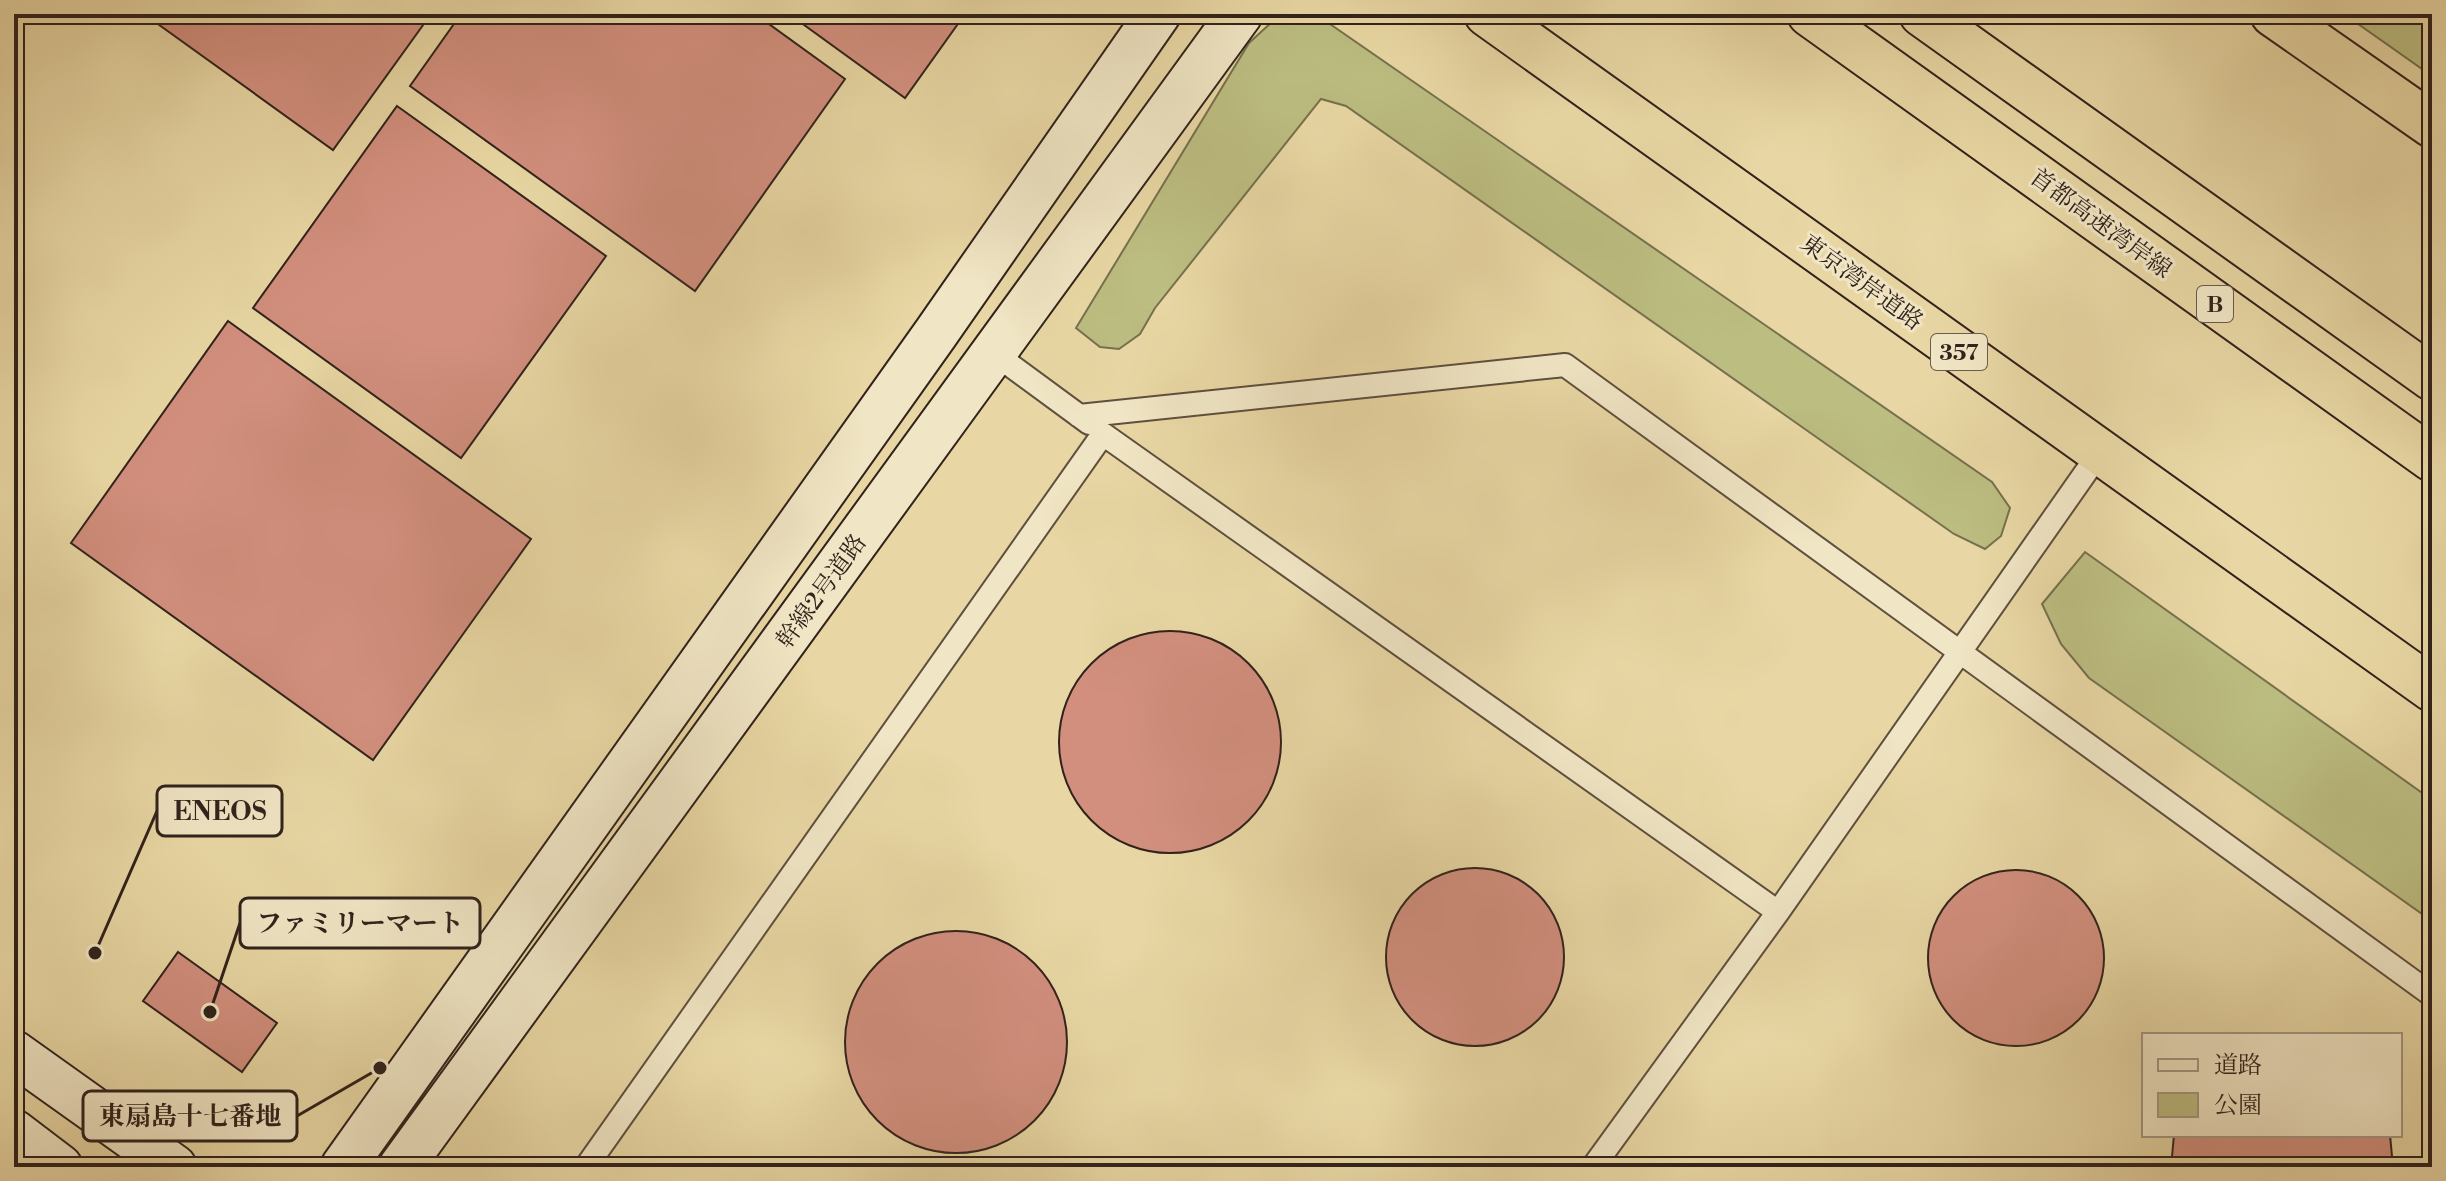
<svg xmlns="http://www.w3.org/2000/svg" width="2446" height="1181" font-family="'Libre Bodoni','Noto Serif JP',serif">
<style>
.green{fill:#bcbd81;stroke:#76704e;stroke-width:2}
.building{fill:#d28f7e;stroke:#31221c;stroke-width:2}
.lines{fill:none;stroke-linecap:round;stroke-linejoin:round}
.lane-casing{stroke:#5f4f3e;stroke-width:26}
.secondary-casing{stroke:#31221c;stroke-width:48}
.highway-casing{stroke:#31221c;stroke-width:48}
.lane{stroke:#f0e5c4;stroke-width:22}
.secondary{stroke:#f0e5c4;stroke-width:44}
.highway{stroke:#e8d7a4;stroke-width:44}
.labels{text-anchor:middle;stroke-width:6;stroke-linejoin:round;paint-order:stroke}
.shield{fill:#f0e5c4;stroke:#6a5c4e;stroke-width:2}
.shield-label{font-size:22px;font-weight:bold;fill:#31221c}
.street-label{font-size:24px;fill:#31221c;stroke:#f0e5c4}
.leader{fill:none;stroke:#31221c;stroke-width:3}
.callout-dot{fill:#31221c;stroke:#f0e5c4;stroke-width:3}
.callout{fill:#f0e5c4;stroke:#31221c;stroke-width:3}
.callout-label{font-size:26px;text-anchor:middle;font-weight:bold;fill:#31221c}
</style>
<rect width="100%" height="100%" fill="#e8d7a4"/>
<filter id="stains"><feTurbulence type="fractalNoise" baseFrequency=".0025" numOctaves="4"/><feColorMatrix values="0 0 0 0 .2 0 0 0 0 .09 0 0 0 0 .02 0 0 0 .5 -.17"/></filter>
<radialGradient id="worn" r=".72"><stop offset=".6" stop-color="#630" stop-opacity="0"/><stop offset="1" stop-color="#630" stop-opacity=".3"/></radialGradient>
<!-- green -->
<path class="green" d="M2344,14H2432V76Z
M1275,19L1327,22L1992,482L2010,508L2001,536L1985,549L1954,534L1346,106L1321,99L1155,308L1140,334L1119,349L1100,347L1076,328L1249,43Z
M2085,552L2432,800V921L2089,678L2061,644L2042,604Z"/>
<!-- building -->
<path class="building" d="M144,14H431L333,150Z
M461,14H755L845,79L695,291L410,86Z
M789,14H965L905,98Z
M397,106L606,256L461,458L253,308Z
M228,321L531,539L373,760L71,543Z
M1059 742a111 111 0 1 1 222 0a111 111 0 1 1-222 0Z
M1386 957a89 89 0 1 1 178 0a89 89 0 1 1-178 0Z
M1928 958a88 88 0 1 1 176 0a88 88 0 1 1-176 0Z
M845 1042a111 111 0 1 1 222 0a111 111 0 1 1-222 0Z
M178,952L277,1023L242,1072L143,1001Z
M2174,1135H2390L2393,1167H2171Z"/>
<g class="lines">
<defs>
<path id="lane" d="M995,354L1089,423
M1079,416L1565,365L2432,995
M586,1167L1103,434L1778,912
M1593,1167L1778,912L2100,452"/>
<path id="secondary" d="M14,1053L174,1167
M14,1132L60,1167
M343,1167L936,333L1158,14
M401,1167L1240,14"/>
<path id="highway" d="M1487,14L2432,689
M1810,14L2432,459
M1922,14L2432,378
M2273,14L2432,125"/>
</defs>
<!-- lane casing -->
<use href="#lane" class="lane-casing"/>
<!-- secondary casing -->
<use href="#secondary" class="secondary-casing"/>
<!-- highway casing -->
<use href="#highway" class="highway-casing"/>
<!-- lane -->
<use href="#lane" class="lane"/>
<!-- secondary -->
<use href="#secondary" class="secondary"/>
<!-- highway -->
<use href="#highway" class="highway"/>
</g>
<g class="labels">
<!-- shield labels -->
<g class="shield">
<rect x="2197" y="286" width="36" height="36" rx="6"/>
<rect x="1931" y="334" width="56" height="36" rx="6"/>
</g>
<g class="shield-label">
<text x="2215" y="312">B</text>
<text x="1959" y="360">357</text>
</g>
<!-- street labels -->
<g class="street-label">
<text transform="translate(2101 223) rotate(36)" y="8">首都高速湾岸線</text>
<text transform="translate(1862 282) rotate(36)" y="8">東京湾岸道路</text>
<text transform="translate(821 591) rotate(-54)" y="8">幹線2号道路</text>
</g>
</g>
<!-- callouts -->
<path class="leader" d="M95 953L157 811M210 1012L240 923M380 1068L297 1116"/>
<g class="callout-dot">
<circle cx="95" cy="953" r="8"/>
<circle cx="210" cy="1012" r="8"/>
<circle cx="380" cy="1068" r="8"/>
</g>
<g class="callout">
<rect x="157" y="786" width="125" height="50" rx="8"/>
<rect x="240" y="898" width="240" height="50" rx="8"/>
<rect x="83" y="1091" width="214" height="50" rx="8"/>
</g>
<g class="callout-label">
<text x="220" y="820">ENEOS</text>
<text x="360" y="932">ファミリーマート</text>
<text x="190" y="1125">東扇島十七番地</text>
</g>
<!-- margin -->
<rect width="2446" height="1181" fill="none" stroke="#e8d7a4" stroke-width="48"/>
<rect x="16" y="16" width="2414" height="1149" fill="none" stroke="#31221c" stroke-width="4"/>
<rect x="24" y="24" width="2398" height="1133" fill="none" stroke="#31221c" stroke-width="2"/>
<!-- legend -->
<rect x="2142" y="1033" width="260" height="104" fill="#f0e5c4" stroke="#a49781" stroke-width="2"/>
<rect x="2158" y="1059" width="40" height="12" fill="#f0e5c4" stroke="#a49781" stroke-width="2"/>
<text x="2214" y="1073" font-size="24" fill="#31221c">道路</text>
<rect x="2158" y="1093" width="40" height="24" fill="#bcbd81" stroke="#a49781" stroke-width="2"/>
<text x="2214" y="1113" font-size="24" fill="#31221c">公園</text>
<rect width="100%" height="100%" filter="url(#stains)"/>
<rect width="100%" height="100%" fill="url(#worn)"/>
</svg>
